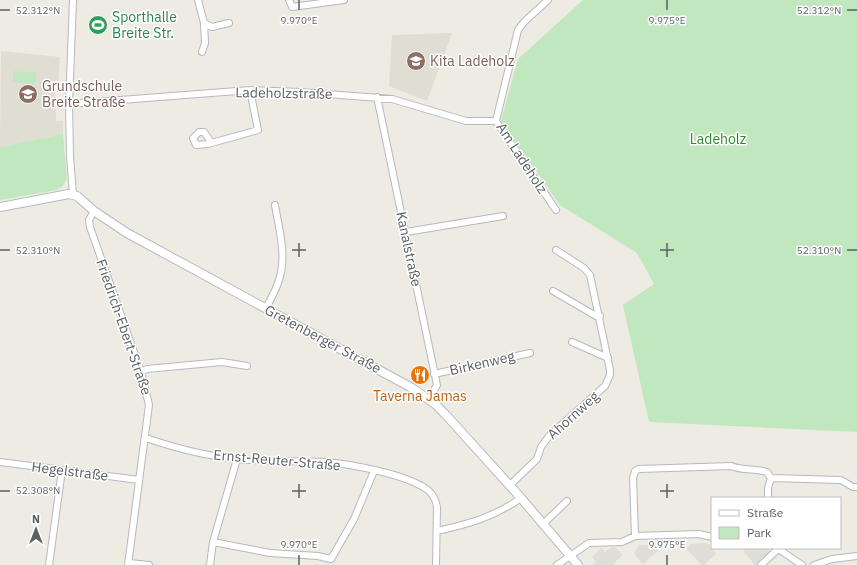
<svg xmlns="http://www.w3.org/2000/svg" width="857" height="565" font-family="'IBM Plex Sans',sans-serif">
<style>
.industrial{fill:#dfddd7}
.education{fill:#e0ddd3}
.green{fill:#c1e7be}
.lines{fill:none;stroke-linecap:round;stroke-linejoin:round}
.street-casing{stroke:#b5b9be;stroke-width:8}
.secondary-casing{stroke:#b6bac0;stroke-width:10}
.street{stroke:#fff;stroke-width:6}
.secondary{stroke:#fff;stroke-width:8}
.ticks{fill:none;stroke:#5b6064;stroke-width:1.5}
.labels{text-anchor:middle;stroke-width:3;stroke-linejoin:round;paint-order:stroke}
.leisure-label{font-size:14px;fill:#27864d;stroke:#fff;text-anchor:start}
.education-label{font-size:14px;fill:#785e54;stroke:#fff;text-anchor:start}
.street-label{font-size:14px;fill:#5b6064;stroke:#fff}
.park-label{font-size:14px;fill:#338630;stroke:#fff}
.food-label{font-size:14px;fill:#c56008;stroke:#fff}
.ticks-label{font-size:10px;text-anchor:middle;fill:#5b6064;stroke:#fff;stroke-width:3;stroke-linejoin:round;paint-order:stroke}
</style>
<rect width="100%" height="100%" fill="#eeebe3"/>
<!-- industrial -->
<path class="industrial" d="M704,543L709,544L716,554L704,565H702L686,549L691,544Z
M639,545H652L659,550L643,564L634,554Z
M615,547L623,555L612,565H593L596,562L592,557L601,548L605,552L610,548Z
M746,548H766L771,553L755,565L743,551Z"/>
<!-- education -->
<path class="education" d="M452,33L427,101L389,86L392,35Z
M1,51L60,57L58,85L55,86L56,121H63V134L0,147Z"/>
<!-- green -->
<path class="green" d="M583,0H857V432L649,422L623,305L654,284L637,253L560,205L501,121L518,59Z
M13,71L36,73L35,84L13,82Z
M63,134L67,179L62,187L57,190L0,200V147Z"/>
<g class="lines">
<defs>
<path id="street" d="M198,0L204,23L212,27L229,23
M289,0L292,7L344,0
M548,0L524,22L518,30L496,121L556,210
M202,52L205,43L204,23
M377,97L437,385L429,399
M69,104L250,90L301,92L392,99L466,121H496
M211,142L204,132H199L193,138L196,145L208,144L258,130L250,90
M73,194L70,156L69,104L73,0
M94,211L89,220L90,227L141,372L149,405L128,565
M406,232L503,216
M553,291L596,316H600
M266,308C271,299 276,290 279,280C287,256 279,229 275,205
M572,342L608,358
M141,372L147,369L222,362L247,366
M434,374L530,353
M146,438C175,448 206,456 237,459C266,462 296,460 325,462C351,464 410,475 429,491C434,496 436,500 437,507L436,565
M0,462L139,480
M771,478L841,480L853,487H857
M510,485L537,459L541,447L549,436L605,386L610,375V370L590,275L584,268L556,250
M543,524L567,501
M437,531C469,524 494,517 521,498
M635,536L633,478L635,471L639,469L731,466C743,471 755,468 767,472L771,478L768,488V498
M213,542L270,553L318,556L331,559L354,519L374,471
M777,548L802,565
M129,563L149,565
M49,565L62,470
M210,565L213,542L237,459
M557,565L589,543L622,542L635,536L699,534L712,537
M761,565L778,549
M814,565L832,559L857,556"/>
<path id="secondary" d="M0,207L69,194L77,196L94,211L127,233L412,388L435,404L446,415L521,498L578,565"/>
</defs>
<!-- street casing -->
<use href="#street" class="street-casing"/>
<!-- secondary casing -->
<use href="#secondary" class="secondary-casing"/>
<!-- street -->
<use href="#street" class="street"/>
<!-- secondary -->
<use href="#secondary" class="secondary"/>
</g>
<!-- ticks -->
<path class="ticks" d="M299,0V10M667,0V10M0,10H10M847,10H857M299,243V257M667,243V257M0,250H10M292,250H306M660,250H674M847,250H857M299,484V498M667,484V498M0,491H10M292,491H306M660,491H674M299,555V565M667,555V565"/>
<!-- icons -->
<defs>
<symbol id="stadium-disc" viewBox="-11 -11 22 22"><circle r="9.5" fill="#2e9e5b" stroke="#fff"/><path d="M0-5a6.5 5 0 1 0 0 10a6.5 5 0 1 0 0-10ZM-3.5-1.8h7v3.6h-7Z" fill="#fff"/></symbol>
<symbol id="school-disc" viewBox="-11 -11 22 22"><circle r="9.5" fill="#8d6e63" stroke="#fff"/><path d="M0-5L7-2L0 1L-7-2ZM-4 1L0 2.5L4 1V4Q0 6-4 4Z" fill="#fff"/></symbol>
<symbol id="restaurant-disc" viewBox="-11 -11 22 22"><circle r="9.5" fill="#e8710a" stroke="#fff"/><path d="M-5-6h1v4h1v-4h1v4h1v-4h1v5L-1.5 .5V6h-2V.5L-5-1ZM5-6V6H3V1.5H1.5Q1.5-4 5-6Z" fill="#fff"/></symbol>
</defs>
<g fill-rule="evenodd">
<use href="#stadium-disc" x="87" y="14" width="22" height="22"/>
<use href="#school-disc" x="405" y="50" width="22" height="22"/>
<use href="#school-disc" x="17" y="83" width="22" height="22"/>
<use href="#restaurant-disc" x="409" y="364" width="22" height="22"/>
</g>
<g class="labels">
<!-- leisure labels -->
<g class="leisure-label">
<text x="112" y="22">Sporthalle<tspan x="112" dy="16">Breite Str.</tspan></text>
</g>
<!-- education labels -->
<g class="education-label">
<text x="430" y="66">Kita Ladeholz</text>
<text x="42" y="91">Grundschule<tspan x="42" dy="16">Breite Straße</tspan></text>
</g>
<!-- street labels -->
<g class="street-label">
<text transform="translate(284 93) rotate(1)" y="5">Ladeholzstraße</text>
<text transform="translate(522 158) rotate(57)" y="5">Am Ladeholz</text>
<text transform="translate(409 249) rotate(78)" y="5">Kanalstraße</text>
<text transform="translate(124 327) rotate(71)" y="5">Friedrich-Ebert-Straße</text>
<text transform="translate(323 339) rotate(28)" y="5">Gretenberger Straße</text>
<text transform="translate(482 363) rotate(-13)" y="5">Birkenweg</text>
<text transform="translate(573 415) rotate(-42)" y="5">Ahornweg</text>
<text transform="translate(277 460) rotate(5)" y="5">Ernst-Reuter-Straße</text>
<text transform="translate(70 471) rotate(7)" y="5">Hegelstraße</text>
</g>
<!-- park labels -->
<g class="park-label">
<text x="718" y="144">Ladeholz</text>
</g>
<!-- food labels -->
<g class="food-label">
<text x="420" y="401">Taverna Jamas</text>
</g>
</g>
<g class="ticks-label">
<text x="38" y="14">52.312°N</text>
<text x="819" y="14">52.312°N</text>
<text x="299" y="24">9.970°E</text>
<text x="667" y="24">9.975°E</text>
<text x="38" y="254">52.310°N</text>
<text x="819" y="254">52.310°N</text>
<text x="38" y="494">52.308°N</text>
<text x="299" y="548">9.970°E</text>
<text x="667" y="548">9.975°E</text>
</g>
<!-- legend -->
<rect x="711" y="497" width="130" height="52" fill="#ffffff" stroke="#bdbfc1"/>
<rect x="719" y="510" width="20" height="6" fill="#ffffff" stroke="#bdbfc1"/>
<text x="747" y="517" font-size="12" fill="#5b6064">Straße</text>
<rect x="719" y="527" width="20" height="12" fill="#c1e7be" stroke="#bdbfc1"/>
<text x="747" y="537" font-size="12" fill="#5b6064">Park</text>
<!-- north arrow -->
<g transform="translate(36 529)" stroke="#ffffff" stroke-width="3" paint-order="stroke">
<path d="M0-3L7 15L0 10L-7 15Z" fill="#5b6064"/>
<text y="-6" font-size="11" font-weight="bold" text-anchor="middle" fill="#5b6064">N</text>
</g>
</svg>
